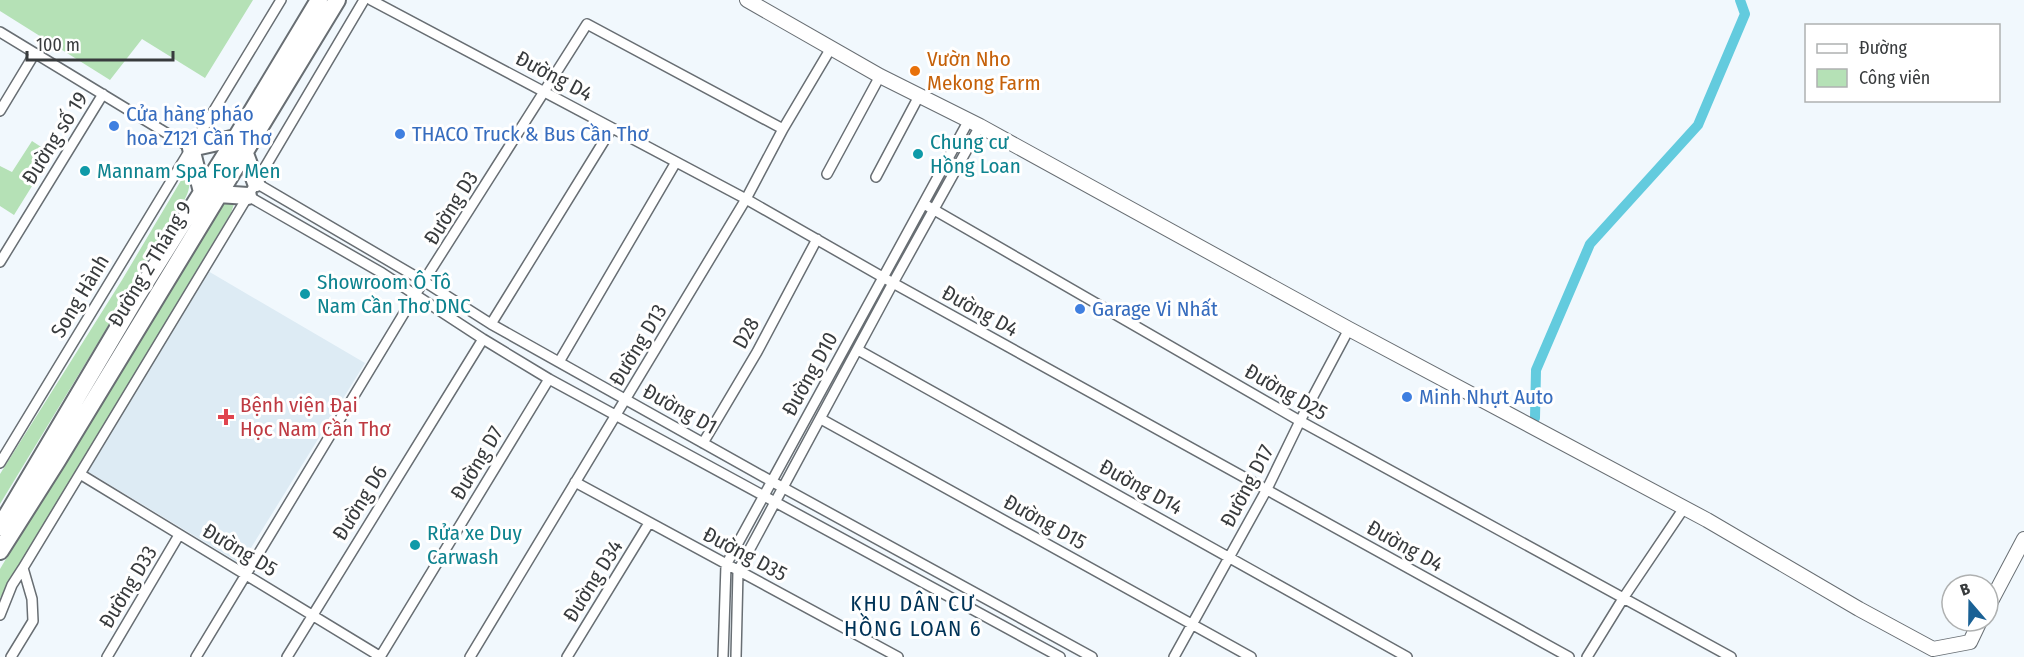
<svg xmlns="http://www.w3.org/2000/svg" width="2024" height="657" font-family="'Fira Sans Condensed',sans-serif">
<style>
.built{fill:#ddebf4}
.green{fill:#b5e1b6}
.lines{fill:none;stroke-linecap:round;stroke-linejoin:round}
.canal{stroke:#63cbde;stroke-width:10}
.street-casing{stroke:#686e73;stroke-width:12}
.secondary-casing{stroke:#686e73;stroke-width:16}
.highway-casing{stroke:#686e73;stroke-width:20}
.street{stroke:#fff;stroke-width:9}
.secondary{stroke:#fff;stroke-width:14}
.highway{stroke:#fff;stroke-width:16}
.food-dot{fill:#e8710a;stroke:#fff;stroke-width:2}
.shop-dot{fill:#3f7fe0;stroke:#fff;stroke-width:2}
.culture-dot{fill:#0f9aa8;stroke:#fff;stroke-width:2}
.health-dot{fill:#e0444e;stroke:#fff;stroke-width:2}
.labels{text-anchor:middle;stroke-width:6;stroke-linejoin:round;paint-order:stroke}
.food-label{font-size:21px;fill:#c56008;stroke:#fff;text-anchor:start}
.street-label{font-size:21px;fill:#383b3d;stroke:#fff}
.shop-label{font-size:21px;fill:#366cbe;stroke:#fff;text-anchor:start}
.culture-label{font-size:21px;fill:#0d838f;stroke:#fff;text-anchor:start}
.health-label{font-size:21px;fill:#be3a42;stroke:#fff;text-anchor:start}
.neighbourhood-label{font-size:22px;letter-spacing:1.5px;fill:#003357;stroke:#fff}
</style>
<rect width="100%" height="100%" fill="#f1f8fd"/>
<!-- built -->
<path class="built" d="M208,271L365,363L241,564L87,471Z"/>
<!-- green -->
<path class="green" d="M0,0H253L205,78L142,39L110,80L0,11Z
M32,141L52,154L14,215L0,206V166L12,172Z
M186,172C194,187 186,197 178,211L0,504V474L122,280Z
M226,200L232,201L234,204L231,213L0,598V569L50,485Z"/>
<g class="lines">
<!-- canal -->
<path class="canal" d="M1535,418L1536,370L1590,244L1698,125L1745,14L1740,0"/>
<defs>
<path id="street" d="M371,0L746,199L893,283L1569,657
M0,32L191,148
M0,111L35,53
M827,174L880,76
M876,177L919,96
M256,183L425,282L491,324L771,481L1092,657
M248,196L382,273L483,339L549,379L1060,657
M924,204L1300,421L1731,657
M0,262L103,94
M491,324L612,128
M858,350L1407,657
M559,362L676,162
M821,419L1251,657
M703,443L757,352L817,239
M0,463L281,0
M80,474L381,657
M575,482L898,657
M0,615L12,585L23,568
M11,657L33,621L32,599L23,568L248,196L364,0
M107,657L179,535
M196,657L415,295L587,24L783,129
M287,657L483,339
M380,657L549,379
M470,657L746,199L783,129L831,48
M567,657L649,523
M723,657L726,565L969,120
M736,657L738,571L893,283L980,126
M1174,657L1267,489L1300,421L1349,329
M1587,657L1624,597L1684,508"/>
<path id="secondary" d="M747,0L880,76L980,126L1349,329L1707,520L1859,609L1933,649L1970,642L1980,621
M1988,607L2024,539"/>
<path id="highway" d="M244,151L256,183
M202,192L191,148L236,138
M218,194L248,196
M0,527L137,296L236,138L319,0
M0,551L57,461L337,0"/>
</defs>
<!-- street casing -->
<use href="#street" class="street-casing"/>
<!-- secondary casing -->
<use href="#secondary" class="secondary-casing"/>
<!-- highway casing -->
<use href="#highway" class="highway-casing"/>
<!-- street -->
<use href="#street" class="street"/>
<!-- secondary -->
<use href="#secondary" class="secondary"/>
<!-- highway -->
<use href="#highway" class="highway"/>
</g>
<!-- markers -->
<circle class="food-dot" cx="915" cy="71" r="6"/>
<g class="shop-dot">
<circle cx="114" cy="126" r="6"/>
<circle cx="400" cy="134" r="6"/>
<circle cx="1080" cy="309" r="6"/>
<circle cx="1407" cy="397" r="6"/>
</g>
<g class="culture-dot">
<circle cx="918" cy="154" r="6"/>
<circle cx="85" cy="171" r="6"/>
<circle cx="305" cy="294" r="6"/>
<circle cx="415" cy="545" r="6"/>
</g>
<path class="health-dot" d="M223 408h6v6h6v6h-6v6h-6v-6h-6v-6h6z"/>
<g class="labels">
<!-- food labels -->
<g class="food-label">
<text x="927" y="66">Vườn Nho<tspan x="927" dy="24">Mekong Farm</tspan></text>
</g>
<!-- street labels -->
<g class="street-label">
<text transform="translate(554 76) rotate(28)" y="7">Đường D4</text>
<text transform="translate(55 138) rotate(-58)" y="7">Đường số 19</text>
<text transform="translate(451 208) rotate(-58)" y="7">Đường D3</text>
<text transform="translate(150 264) rotate(-59)" y="7">Đường 2 Tháng 9</text>
<text transform="translate(80 296) rotate(-59)" y="7">Song Hành</text>
<text transform="translate(980 311) rotate(29)" y="7">Đường D4</text>
<text transform="translate(746 333) rotate(-61)" y="7">D28</text>
<text transform="translate(638 345) rotate(-59)" y="7">Đường D13</text>
<text transform="translate(810 374) rotate(-61)" y="7">Đường D10</text>
<text transform="translate(1286 392) rotate(30)" y="7">Đường D25</text>
<text transform="translate(680 409) rotate(29)" y="7">Đường D1</text>
<text transform="translate(477 463) rotate(-59)" y="7">Đường D7</text>
<text transform="translate(1247 486) rotate(-62)" y="7">Đường D17</text>
<text transform="translate(1141 487) rotate(29)" y="7">Đường D14</text>
<text transform="translate(360 503) rotate(-58)" y="7">Đường D6</text>
<text transform="translate(1045 522) rotate(29)" y="7">Đường D15</text>
<text transform="translate(1405 546) rotate(29)" y="7">Đường D4</text>
<text transform="translate(240 550) rotate(31)" y="7">Đường D5</text>
<text transform="translate(745 554) rotate(28)" y="7">Đường D35</text>
<text transform="translate(593 581) rotate(-58)" y="7">Đường D34</text>
<text transform="translate(128 587) rotate(-59)" y="7">Đường D33</text>
</g>
<!-- shop labels -->
<g class="shop-label">
<text x="126" y="121">Cửa hàng pháo<tspan x="126" dy="24">hoa Z121 Cần Thơ</tspan></text>
<text x="412" y="141">THACO Truck &amp; Bus Cần Thơ</text>
<text x="1092" y="316">Garage Vi Nhất</text>
<text x="1419" y="404">Minh Nhựt Auto</text>
</g>
<!-- culture labels -->
<g class="culture-label">
<text x="930" y="149">Chung cư<tspan x="930" dy="24">Hồng Loan</tspan></text>
<text x="97" y="178">Mannam Spa For Men</text>
<text x="317" y="289">Showroom Ô Tô<tspan x="317" dy="24">Nam Cần Thơ DNC</tspan></text>
<text x="427" y="540">Rửa xe Duy<tspan x="427" dy="24">Carwash</tspan></text>
</g>
<!-- health labels -->
<g class="health-label">
<text x="240" y="412">Bệnh viện Đại<tspan x="240" dy="24">Học Nam Cần Thơ</tspan></text>
</g>
<!-- neighbourhood labels -->
<g class="neighbourhood-label">
<text x="913" y="611">KHU DÂN CƯ<tspan x="913" dy="25">HỒNG LOAN 6</tspan></text>
</g>
</g>
<!-- legend -->
<rect x="1805" y="24" width="195" height="78" fill="#ffffff" stroke="#afb1b1" stroke-width="1.5"/>
<rect x="1817" y="44" width="30" height="9" fill="#ffffff" stroke="#afb1b1" stroke-width="1.5"/>
<text x="1859" y="54" font-size="18" fill="#383b3d">Đường</text>
<rect x="1817" y="69" width="30" height="18" fill="#b5e1b6" stroke="#afb1b1" stroke-width="1.5"/>
<text x="1859" y="84" font-size="18" fill="#383b3d">Công viên</text>
<!-- north arrow -->
<g transform="translate(1970 603) rotate(340)"><circle r="28" fill="#ffffff" stroke="#afb1b1" stroke-width="1.5"/>
<path d="M0-4.5L10 22L0 15L-10 22Z" fill="#1a6195"/>
<text y="-9" font-size="16" font-weight="bold" text-anchor="middle" fill="#383b3d">B</text>
</g>
<!-- scale -->
<path d="M27 51v9h146v-9" fill="none" stroke="#383b3d" stroke-width="3"/>
<text x="36" y="51" font-size="18" fill="#383b3d" stroke="#ffffff" stroke-width="4.5" paint-order="stroke">100 m</text>
</svg>
